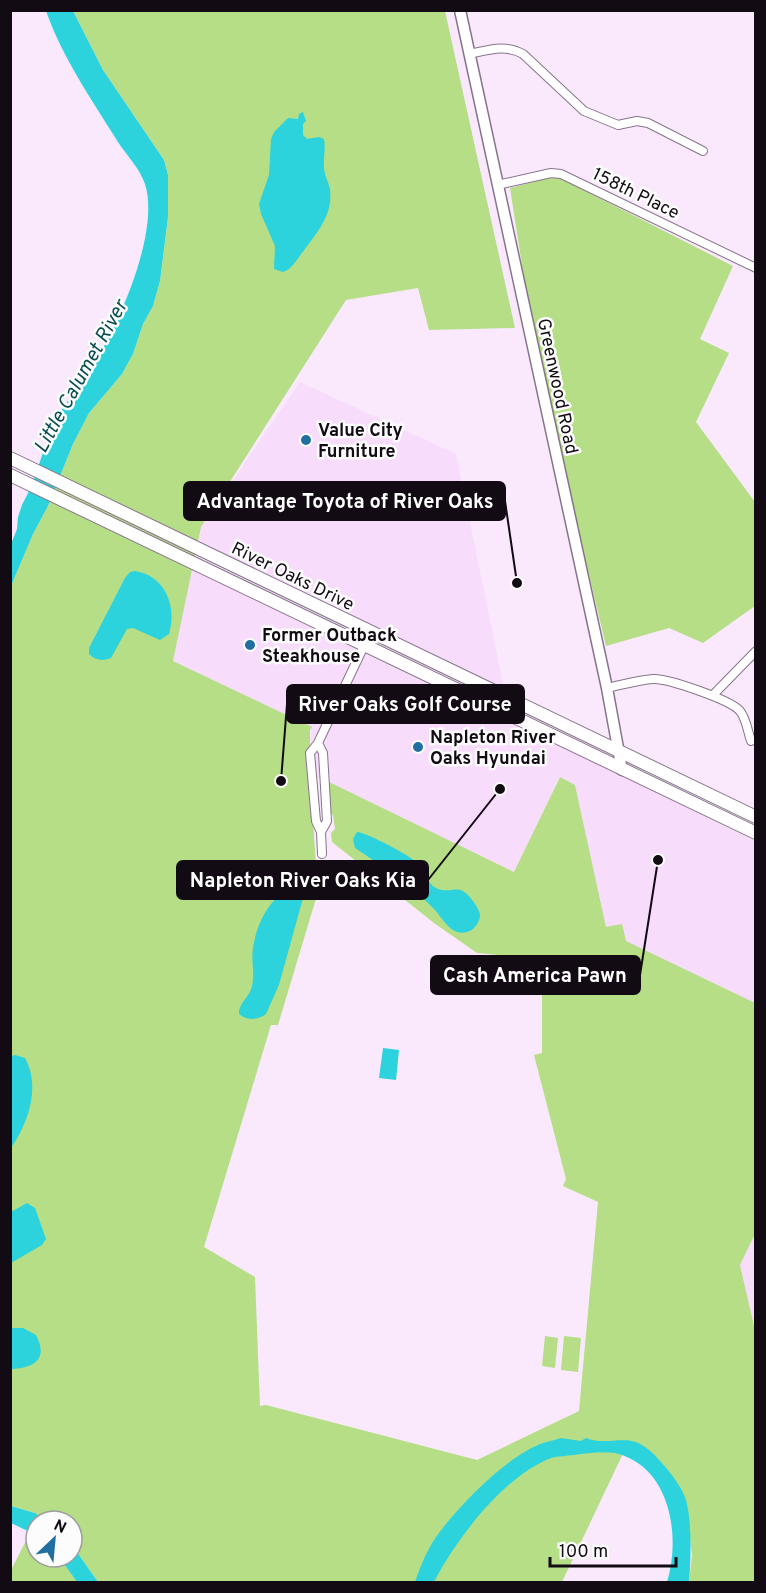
<svg xmlns="http://www.w3.org/2000/svg" width="766" height="1593" font-family="Overpass,sans-serif">
<style>
.built{fill:#f7dcfc}
.green{fill:#b5de86}
.water{fill:#2cd3dc}
.lines{fill:none;stroke-linecap:round;stroke-linejoin:round}
.street-casing{stroke:#87748b;stroke-width:10}
.secondary-casing{stroke:#87748b;stroke-width:13}
.primary-casing{stroke:#87748b;stroke-width:14}
.street{stroke:#fff;stroke-width:8}
.secondary{stroke:#fff;stroke-width:10}
.primary{stroke:#fff;stroke-width:12}
.poi-dot{fill:#216fa1;stroke:#fcfcfc;stroke-width:2}
.labels{text-anchor:middle;stroke-width:5;stroke-linejoin:round;paint-order:stroke}
.street-label{font-size:18px;fill:#120b13;stroke:#fcfcfc}
.poi-label{font-size:18px;font-weight:bold;fill:#120b13;stroke:#fcfcfc;text-anchor:start}
.water-label{font-size:20px;font-style:italic;fill:#084e52;stroke:#fcfcfc}
.leader{fill:none;stroke:#120b13;stroke-width:2}
.callout-dot{fill:#120b13;stroke:#fcfcfc;stroke-width:2}
.callout{fill:#120b13;stroke:#120b13;stroke-width:2}
.callout-label{font-size:20px;text-anchor:middle;font-weight:bold;fill:#fff}
</style>
<rect width="100%" height="100%" fill="#fae9fd"/>
<!-- built -->
<path class="built" d="M300,382L456,454L504,689L198,542L201,527Z
M192,569L755,839V1003L626,941L606,928L575,785L559,777L515,872L310,774L311,727L173,661Z
M755,1234V1335L740,1265Z"/>
<!-- green -->
<path class="green" d="M73,11H445L515,328L429,330L418,288L346,300L201,527L173,661L312,727L310,730V779L318,892L278,1025H271L204,1247L255,1277L260,1406L266,1405L477,1460L579,1411L598,1202L563,1186L566,1179L534,1055L542,1053V959L477,953L434,923L332,842L331,833L335,829L333,815L329,813L327,781L514,872L560,777L575,785L606,927L622,924L626,941L755,1003V1234L740,1265L756,1335L755,1582H689L692,1555L685,1498L629,1441L562,1582H98L72,1545V1521H46L35,1513L11,1506V586L33,534L48,506L73,444L89,413L122,374L133,354L143,324L153,306L160,281L168,217V175L164,160L103,70Z
M556,176L733,266L700,339L729,353L696,422L755,502V606L703,643L669,628L606,646L577,524L529,310L510,188Z
M545,1336L558,1338L555,1368L542,1366Z
M564,1336L581,1338L578,1372L561,1370Z
M31,1531L36,1535V1557H59L77,1582H11L10,1572Z"/>
<!-- water -->
<path class="water" d="M46,11H73L103,70L164,160L168,175V217L160,281L153,306L143,324L133,354L122,374L89,413L73,444L48,506L33,534L11,586V544L17,529L18,517L22,505C38,477 43,444 58,416C66,401 78,390 87,376C115,333 161,234 145,184C139,167 127,156 118,142C92,100 62,57 46,11Z
M303,112L306,121L303,124V135L307,139L319,137L324,139C326,149 323,158 324,167C324,175 329,182 330,190C333,214 318,231 305,249C298,257 293,269 283,272L274,269L275,246L261,214L259,204L269,175L271,139L274,132L288,118L298,119L299,114Z
M135,571C166,576 177,607 169,634L160,640L133,628L127,629L111,658C102,661 96,661 89,654V648L125,578L130,572Z
M357,832C366,832 415,858 421,866C427,872 427,884 436,888C454,896 458,879 475,904C478,909 482,914 479,920C476,929 467,935 457,932C448,929 441,917 435,910C412,885 383,867 355,848L353,839Z
M297,885L302,888L303,898L279,985L266,1014C258,1020 247,1021 239,1014V1011C241,1001 250,996 252,986C255,973 251,961 253,948C257,922 271,894 297,885Z
M383,1048L399,1050L396,1080L379,1078Z
M15,1055L25,1058C41,1087 28,1124 11,1148V1056Z
M27,1203L35,1208L46,1239L42,1245L11,1263V1212Z
M10,1328H23L36,1335C49,1360 33,1368 11,1369Z
M561,1438L581,1441L586,1438C603,1445 619,1437 636,1442C646,1446 654,1454 661,1462C670,1472 682,1487 686,1500C692,1522 691,1560 689,1582H667C681,1537 671,1466 615,1453C602,1451 587,1453 574,1455C567,1456 558,1456 551,1458C504,1476 456,1539 434,1582H415C420,1567 427,1550 436,1537C458,1506 508,1455 543,1443C549,1441 556,1440 561,1438Z
M11,1506L35,1513L46,1521H36V1535L11,1523Z
M72,1545L98,1582H77L59,1557H72Z"/>
<g class="lines">
<defs>
<path id="street" d="M469,54C489,50 505,44 523,54L584,111L618,125L637,121L648,123L703,151
M497,185L551,173L561,174L756,268
M607,688C622,685 638,680 653,679C667,678 731,700 740,711C746,718 748,732 751,741
M713,695L756,651
M318,743L323,753L327,821L321,832
M322,854L321,832L316,821L310,753L318,743L370,633"/>
<path id="secondary" d="M460,10L607,688L622,770"/>
<path id="primary" d="M10,458L756,817
M10,475L756,833"/>
</defs>
<!-- street casing -->
<use href="#street" class="street-casing"/>
<!-- secondary casing -->
<use href="#secondary" class="secondary-casing"/>
<!-- primary casing -->
<use href="#primary" class="primary-casing"/>
<!-- street -->
<use href="#street" class="street"/>
<!-- secondary -->
<use href="#secondary" class="secondary"/>
<!-- primary -->
<use href="#primary" class="primary"/>
</g>
<!-- markers -->
<g class="poi-dot">
<circle cx="306" cy="440" r="6"/>
<circle cx="250" cy="645" r="6"/>
<circle cx="418" cy="747" r="6"/>
</g>
<g class="labels">
<!-- street labels -->
<g class="street-label">
<text transform="translate(636 193) rotate(26)" y="6">158th Place</text>
<text transform="translate(558 386) rotate(78)" y="6">Greenwood Road</text>
<text transform="translate(293 576) rotate(26)" y="6">River Oaks Drive</text>
</g>
<!-- poi labels -->
<g class="poi-label">
<text x="318" y="436">Value City<tspan x="318" dy="21">Furniture</tspan></text>
<text x="262" y="641">Former Outback<tspan x="262" dy="21">Steakhouse</tspan></text>
<text x="430" y="743">Napleton River<tspan x="430" dy="21">Oaks Hyundai</tspan></text>
</g>
<!-- water labels -->
<g class="water-label">
<text transform="translate(80 376) rotate(-61)" y="7">Little Calumet River</text>
</g>
</g>
<!-- callouts -->
<path class="leader" d="M517 583L505 501M281 781L287 704M500 789L428 880M658 860L640 975"/>
<g class="callout-dot">
<circle cx="517" cy="583" r="6"/>
<circle cx="281" cy="781" r="6"/>
<circle cx="500" cy="789" r="6"/>
<circle cx="658" cy="860" r="6"/>
</g>
<g class="callout">
<rect x="184" y="482" width="321" height="38" rx="6"/>
<rect x="287" y="685" width="237" height="38" rx="6"/>
<rect x="177" y="861" width="251" height="38" rx="6"/>
<rect x="431" y="956" width="209" height="38" rx="6"/>
</g>
<g class="callout-label">
<text x="345" y="508">Advantage Toyota of River Oaks</text>
<text x="405" y="711">River Oaks Golf Course</text>
<text x="303" y="887">Napleton River Oaks Kia</text>
<text x="535" y="982">Cash America Pawn</text>
</g>
<!-- border -->
<rect width="766" height="1593" fill="none" stroke="#120b13" stroke-width="24"/>
<!-- north arrow -->
<g transform="translate(54 1539) rotate(26)"><circle r="28" fill="#fcfcfc" stroke="#9e9c9f" stroke-width="1.5"/>
<path d="M0-4.5L10 22L0 15L-10 22Z" fill="#216fa1"/>
<text y="-9" font-size="16" font-weight="bold" text-anchor="middle" fill="#120b13">N</text>
</g>
<!-- scale -->
<path d="M550 1557v9h126v-9" fill="none" stroke="#120b13" stroke-width="3"/>
<text x="559" y="1557" font-size="18" fill="#120b13" stroke="#fcfcfc" stroke-width="4.5" paint-order="stroke">100 m</text>
</svg>
